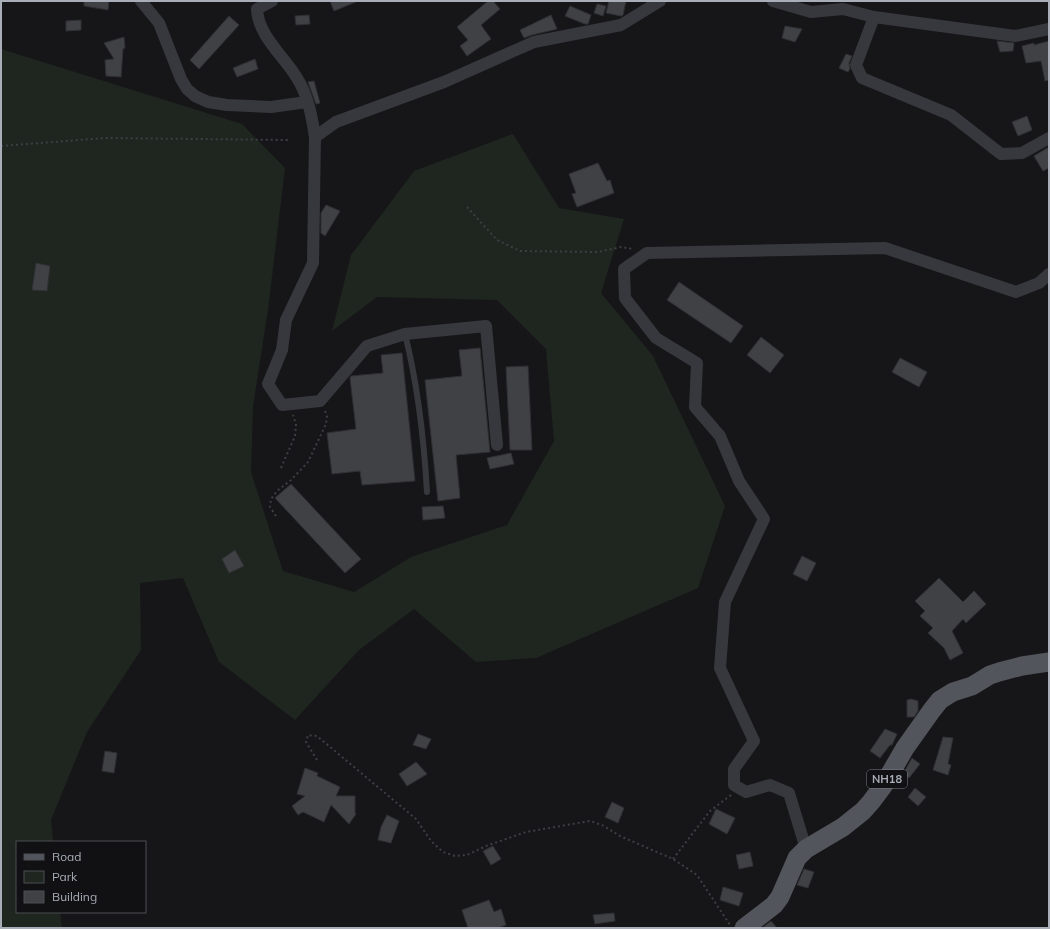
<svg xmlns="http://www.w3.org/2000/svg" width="1050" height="929" font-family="Mulish,sans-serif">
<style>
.green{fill:#1e261f}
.building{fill:#404145;stroke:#303034}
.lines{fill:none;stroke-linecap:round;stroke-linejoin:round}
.path{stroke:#3d3f44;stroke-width:2;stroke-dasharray:2 3;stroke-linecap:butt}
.service{stroke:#37383d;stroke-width:6}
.minor{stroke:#37383d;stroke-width:12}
.primary{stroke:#53555c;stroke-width:19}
.labels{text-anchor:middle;stroke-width:3.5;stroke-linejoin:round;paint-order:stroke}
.shield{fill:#111113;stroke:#7b7e86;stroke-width:1}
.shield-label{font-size:11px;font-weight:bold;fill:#a8adb8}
</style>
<rect width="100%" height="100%" fill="#161618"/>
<!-- green -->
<path class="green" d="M1,49L242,124L285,168L268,310L253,406L251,472L283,571L354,592L411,557L507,525L554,441L546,349L497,300L377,297L332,331L351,255L414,171L513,134L559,208L624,219L601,293L653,356L725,506L698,588L536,658L476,662L414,609L359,650L295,720L219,662L183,578L140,583L141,650L87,732L51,820L53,842H17V912H60L62,928H1Z"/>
<!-- building -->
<path class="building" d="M84,1H109L108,10L84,6Z
M330,1H358L334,11Z
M488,1H493L500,9L481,25L491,39L467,56L460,46L468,40L457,27Z
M609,1H626L623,15L621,16L606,13Z
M597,4L606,6L603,16L594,13Z
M570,6L591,15L588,24H585L565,16Z
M309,15L310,24L296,25L295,16Z
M551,15L557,29L532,35L524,38L520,30Z
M229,16L239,25L199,69L190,60Z
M81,20V30L66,31V21Z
M785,26L802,29L795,42L782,38Z
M124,37L125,48L123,49L121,77L106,76L105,60L114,59L104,43Z
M997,41L1014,43L1013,51L1000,52Z
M1049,41V80L1045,81L1041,61L1026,63L1022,46L1034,43V45Z
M846,54L852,56L849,63L850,69L848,72L839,68Z
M255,59L258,69L237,77L233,68Z
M314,81L320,103L316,104L308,82Z
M1027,116L1032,130L1018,136L1012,122Z
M1049,147V168L1043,171L1034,156Z
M598,163L607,181L610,180L614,193L577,207L572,194L576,193L569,174Z
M326,205L340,211L325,236L321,233V213Z
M36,263L50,266L47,291L32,290Z
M679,282L743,326L731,343L667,300Z
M761,337L784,355L770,373L747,355Z
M480,348L490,452L456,455L460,498L438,501L425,380L462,376L459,350Z
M402,353L415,481L362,485L360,471L332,474L327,433L356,429L350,378L351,376L383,373L381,355Z
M900,358L927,372L919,387L892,372Z
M528,366L532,450H510L506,367Z
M511,453L514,464L490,469L487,458Z
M291,484L361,559L345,573L275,498Z
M443,506L445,518L423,520L422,507Z
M235,550L244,566L229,573L222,559Z
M802,556L816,563L807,581L793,574Z
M939,578L963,602L974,591L986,604L966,623L963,619L952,631L963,653L950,660L944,648L928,633L933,628L920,616L925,611L915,601Z
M911,699L918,701V711L914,717H907V700Z
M885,729L897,734L892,745H890L880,758L870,751Z
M418,734L431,739L426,749L413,745Z
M943,737L953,738L948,764L951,765L948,775L933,770Z
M105,751L117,753L114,773L102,771Z
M912,758L920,764L909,778L903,774Z
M416,762L427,774L407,786L399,774Z
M305,768L318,773L317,776L340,787L336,796H355V813L356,814L349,824L331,805L324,822L303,812L298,815L292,806L305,796L297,794Z
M915,788L926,797L918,806L908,797Z
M612,802L624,808L618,823L605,817Z
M716,809L735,818L727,834L709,824Z
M387,815L399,821L391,843L378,840L381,827Z
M493,846L501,859L491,865L483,851Z
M750,852L753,866L739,869L736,855Z
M804,869L814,872L808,888L797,885Z
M723,887L743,893L739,906L720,900Z
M489,900L494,912L501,909L506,925L498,928H468L462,910Z
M614,913L615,921L595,924L593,915Z
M771,921L777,928H762Z"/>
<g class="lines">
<!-- path -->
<path class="path" d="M1,146L105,138L288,140
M467,207L497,240L520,251L598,252L621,247L633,249
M281,468L295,436L296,424L293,415
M276,516L270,507L271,499L277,491L291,480L308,462L326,424L327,416L325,411
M317,760L306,742L308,735L317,736L416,819L431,841L443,852L455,856L467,855L486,846L526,832L590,821L602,825L620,836L673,859L697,875L730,925
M673,859L710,811L731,795"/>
<!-- service -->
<path class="service" d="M405,334C418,386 424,440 427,492"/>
<!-- minor -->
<path class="minor" d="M141,1L159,23L181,79L187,89L195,96L208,102L227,105L271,107L307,102
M272,1L257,9C258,36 284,56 297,78C308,95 312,117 315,137
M773,1L811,12L843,9L874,17
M1049,29L1015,36L874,17L856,65L862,78L951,115L1001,154L1022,153L1049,138
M497,445L486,326L405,334L367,346L320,401L282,405L268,384L282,350L286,320L313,263L315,137L336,122L444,82L534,42L621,25L660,1
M806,849L789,793L770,785L746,792L734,785V769L754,741L720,668L725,602L764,519L739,481L720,436L695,407L697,363L656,338L625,298L624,269L647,253L885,248L1016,292L1039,283L1049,274"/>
<!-- primary -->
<path class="primary" d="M744,928L774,905L780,897L797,858L806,849L843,827L863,811L871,802L883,786L905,748L932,710L940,700L953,692L972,686L990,675L999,672L1022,666L1049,662"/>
</g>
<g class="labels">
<!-- shield labels -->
<rect class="shield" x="867" y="770" width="40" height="18" rx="3"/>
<g class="shield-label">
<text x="887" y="783">NH18</text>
</g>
</g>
<!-- border -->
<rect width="1050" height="929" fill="none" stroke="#a8adb8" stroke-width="4"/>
<!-- legend -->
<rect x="16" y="841" width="130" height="72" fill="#111113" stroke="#4d4f55"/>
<rect x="24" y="854" width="20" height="6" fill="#53555c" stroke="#4d4f55"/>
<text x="52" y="861" font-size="12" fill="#a8adb8">Road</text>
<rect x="24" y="871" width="20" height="12" fill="#1e261f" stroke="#4d4f55"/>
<text x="52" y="881" font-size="12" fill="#a8adb8">Park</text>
<rect x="24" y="891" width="20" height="12" fill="#404145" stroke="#4d4f55"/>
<text x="52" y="901" font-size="12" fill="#a8adb8">Building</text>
</svg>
